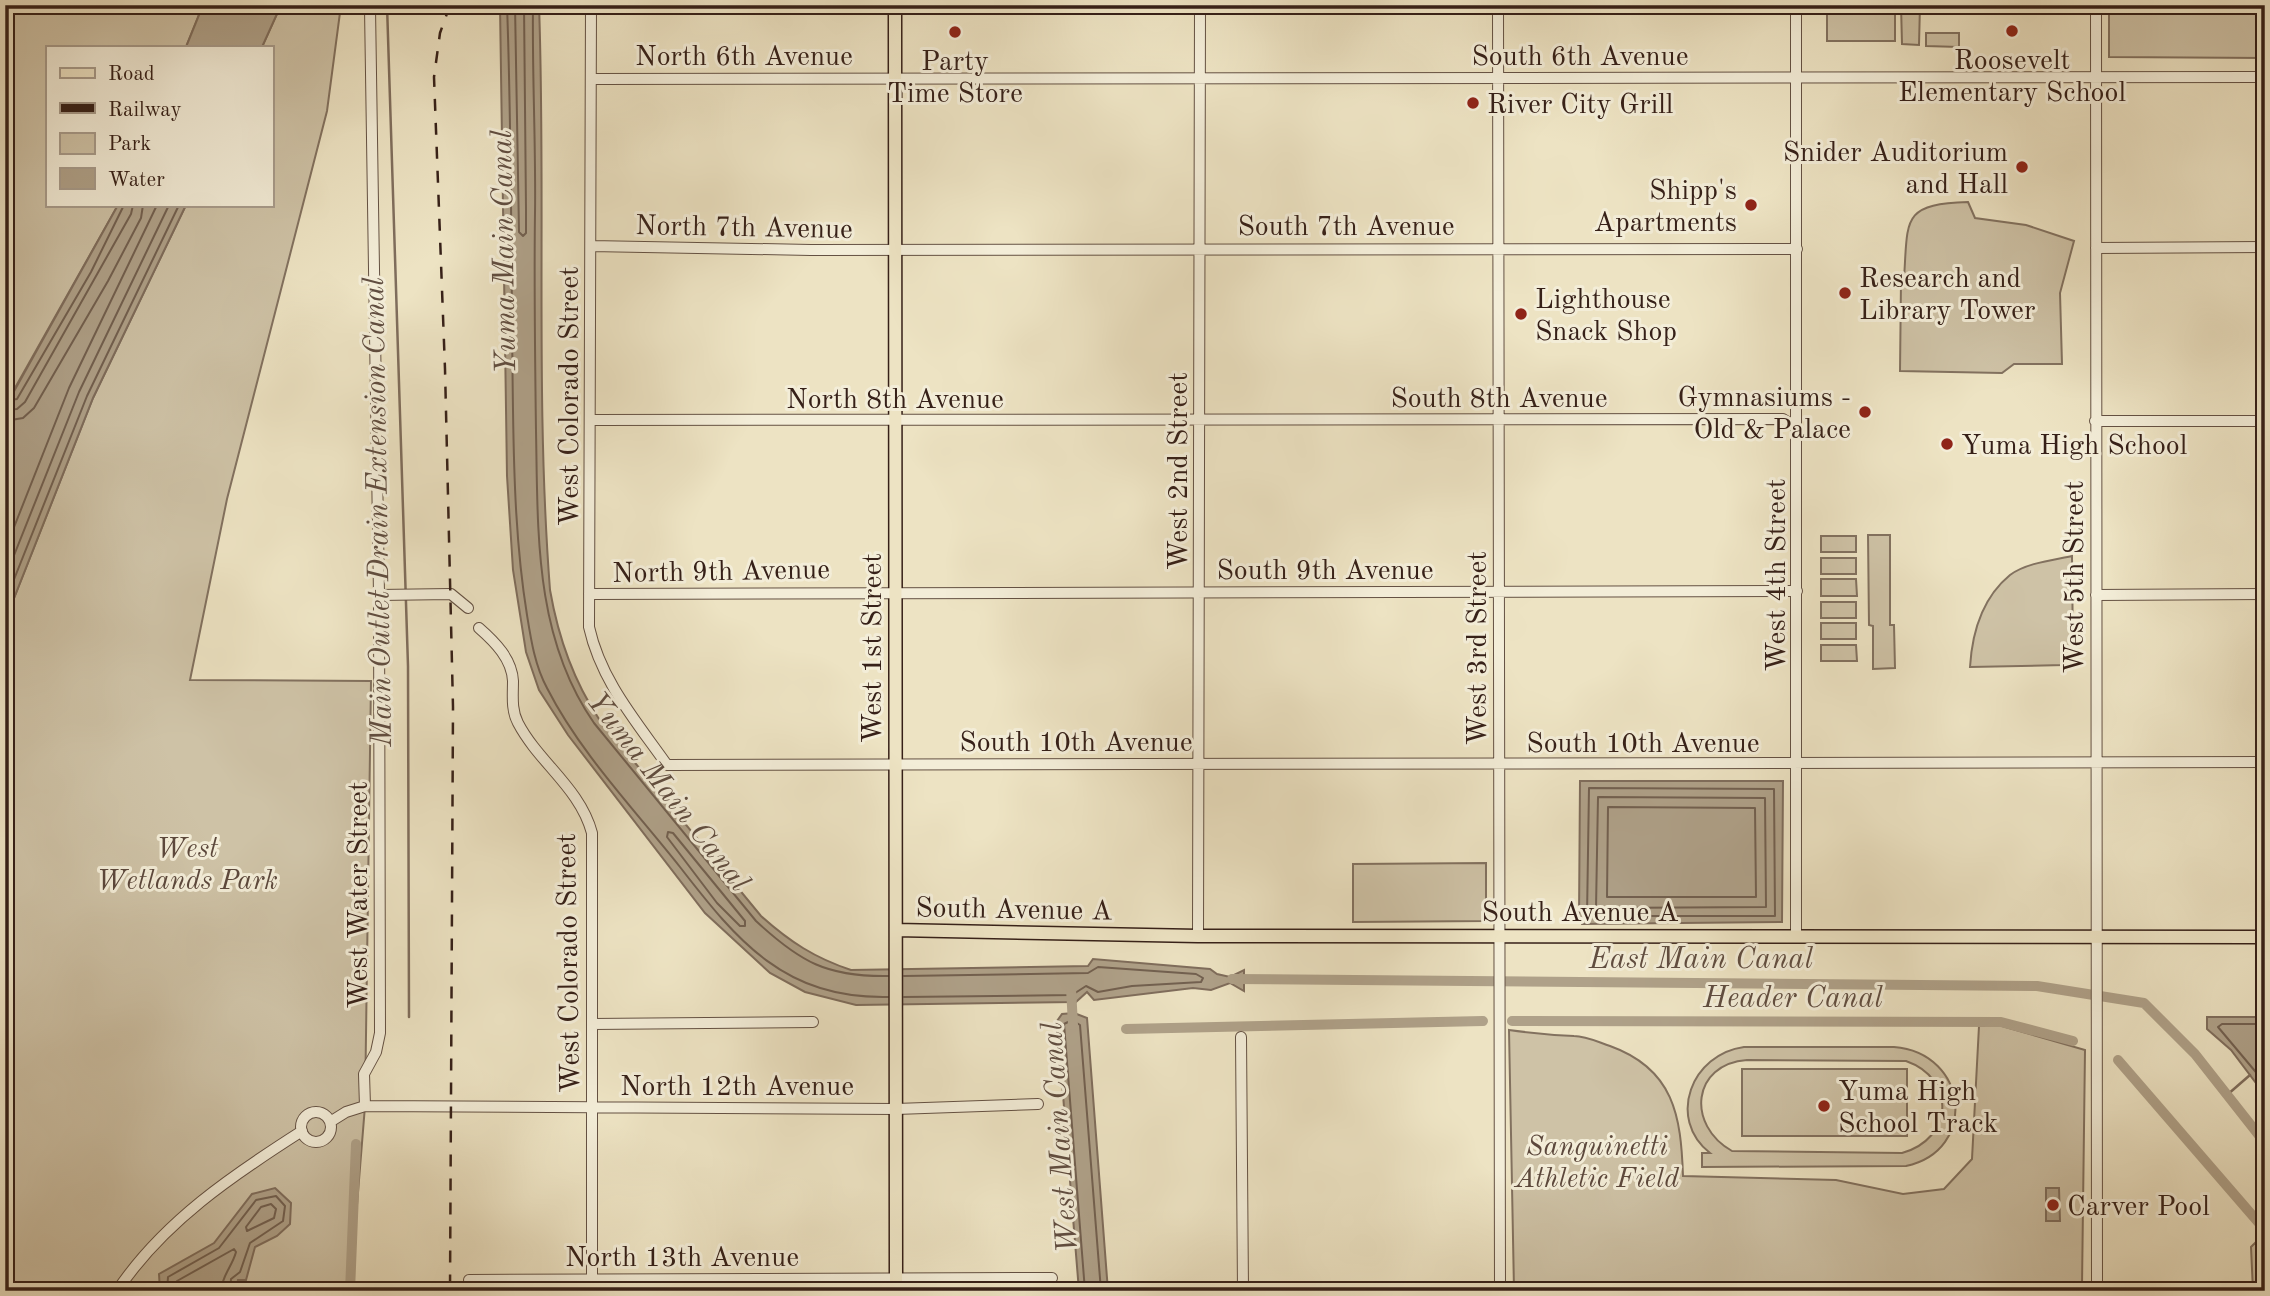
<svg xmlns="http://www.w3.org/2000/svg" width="2270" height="1296" font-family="'Old Standard TT',serif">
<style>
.green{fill:#cec2a6;stroke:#82715f;stroke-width:2;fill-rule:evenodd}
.water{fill:#afa189;stroke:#7f6d5c;stroke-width:2}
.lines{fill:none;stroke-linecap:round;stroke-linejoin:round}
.shore{stroke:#726050;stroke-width:2}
.stream{stroke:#7f6d5c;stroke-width:2.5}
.canal{stroke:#afa189;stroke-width:10}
.minor-casing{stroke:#645143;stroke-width:12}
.major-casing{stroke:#362018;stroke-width:15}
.minor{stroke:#f3edd8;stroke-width:10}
.major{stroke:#ede3c3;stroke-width:12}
.rail{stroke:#362018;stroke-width:2.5;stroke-dasharray:12 12;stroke-linecap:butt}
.poi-dot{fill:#8f2418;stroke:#f3edd8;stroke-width:2.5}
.labels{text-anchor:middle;stroke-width:6;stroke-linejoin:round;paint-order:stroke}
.street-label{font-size:28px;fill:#362018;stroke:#f3edd8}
.poi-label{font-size:28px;fill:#362018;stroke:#f3edd8;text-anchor:start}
.park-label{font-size:28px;font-style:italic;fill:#5c483c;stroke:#f3edd8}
.water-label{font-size:30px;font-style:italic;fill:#604d40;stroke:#f3edd8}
</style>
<rect width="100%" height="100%" fill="#ede3c3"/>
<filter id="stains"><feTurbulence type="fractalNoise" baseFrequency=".00286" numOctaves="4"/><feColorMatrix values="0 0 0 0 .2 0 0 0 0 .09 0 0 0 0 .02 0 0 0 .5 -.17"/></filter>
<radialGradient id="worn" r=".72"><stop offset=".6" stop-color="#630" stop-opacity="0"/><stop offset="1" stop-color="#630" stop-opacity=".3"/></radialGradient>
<!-- green -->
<path class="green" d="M5,5H203L186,47H47V205H118L11,395L5,394Z
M281,5H341L327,111L227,499L190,680L371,681L365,1106L350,1291H5V621L93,398L186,205H271V47H262Z
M1827,5H1895V41H1827Z
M1901,5H1920L1919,45L1902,44Z
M2109,5H2265V58L2109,57Z
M1926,33H1959V47L1926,46Z
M1968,202L1975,218L2026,225L2074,241L2060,293L2062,364H2014L2002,373L1900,371L1901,281L1904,279C1908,219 1901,204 1968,202Z
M1868,535H1890V625H1894L1895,668L1873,669V626L1869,625Z
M1821,536H1856V552H1821Z
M2072,556L2073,657L2064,665L1970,667C1972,634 1982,598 2010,575C2026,563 2053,560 2072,556Z
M1821,558H1856V574H1821Z
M1821,579H1856L1857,596H1821Z
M1821,602H1856V618H1821Z
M1821,623H1856V639H1821Z
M1821,645H1856L1857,661H1821Z
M1486,863V921L1353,922V864Z
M1979,1026H2002L2085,1050L2082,1286L2078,1290H1514L1509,1030C1531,1033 1552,1035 1574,1036C1586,1036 1598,1042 1610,1046C1674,1069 1681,1116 1683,1176L1836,1180L1903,1194L1944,1189L1972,1159Z
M1744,1047H1894C1969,1053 1978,1151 1906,1166L1702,1167V1153H1710C1666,1118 1692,1054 1744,1047ZM1747,1060L1906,1061C1957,1079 1953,1139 1902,1153L1732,1151C1686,1125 1692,1064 1747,1060Z
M1742,1069H1907V1136H1742Z
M2255,1243L2265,1254V1291H2253L2251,1247Z"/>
<!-- water -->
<path class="water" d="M203,5H281L262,47H186Z
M500,5H539C546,200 535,395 550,590C558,636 573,680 599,719L761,916C790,942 815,958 851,970L1088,966L1093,959L1210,969L1217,974L1230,977L1244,970V991L1230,983L1211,990L1193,988L1094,1000L1087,992L1076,1002L856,1005L805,992L770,973L705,913L568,735L539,690L526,652L513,570L507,476Z
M118,205H186L93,398L5,621V394L12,395Z
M1580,781H1783L1782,922L1582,924L1579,919Z
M1074,1013L1087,1018L1108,1291H1079L1057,1021L1062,1014Z
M2207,1017H2265V1095L2231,1050L2207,1029Z
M275,1188L291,1203L290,1224L277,1236L255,1247L246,1280H238L236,1291H160L159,1274L214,1243L252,1194Z
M2046,1188H2059L2060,1221H2046Z"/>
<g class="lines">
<!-- shore -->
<path class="shore" d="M507,5C512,140 511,275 513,410C514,479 516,547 527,615C531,640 535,666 547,688C580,753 635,810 680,867C738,942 785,999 888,997
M515,5L519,232L523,236L526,233V209L524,5
M533,5C532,74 536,144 535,213C534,286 535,358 536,431C538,532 534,637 594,723L756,921C800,962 827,977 888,976
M5,401L17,399L91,272L124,205
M5,410L17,409L25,402L131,214L133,205
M5,421L23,418L34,408L108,281L141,218L143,205
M5,550L69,388L157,205
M5,578L79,392L169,205
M5,602L87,396L179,205
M1589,788L1774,789L1775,916H1587Z
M1598,797L1765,798L1766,907L1596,908Z
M1608,807L1755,808L1756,897H1607Z
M668,832L673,833L745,921V926H740L717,903L667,837Z
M904,976L1088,973L1098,967L1196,974L1203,978L1201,982L1132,986L1098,992L1086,986L1072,995L904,997
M2265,1024H2222L2218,1027L2265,1083
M271,1204L276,1209L274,1218L247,1231L246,1227L261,1207Z
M167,1291L168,1277L219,1248L256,1200L276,1196L285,1206L283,1221L250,1243L240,1272L231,1279L230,1291
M176,1291L177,1281L234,1249L236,1252C232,1267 222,1275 221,1291
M1085,1291L1064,1024L1072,1020L1080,1025L1101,1291"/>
<!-- stream -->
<path class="stream" d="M387,5L408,666L409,1017
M2227,1095L2250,1075"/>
<!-- canal -->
<path class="canal" d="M1232,979L2037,986L2144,1003L2195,1054L2265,1143
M1071,988L1073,1025
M1512,1021L2001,1022L2073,1041
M1126,1029L1483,1021
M2118,1060L2265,1230
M350,1291L356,1144"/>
<defs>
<path id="minor" d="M591,5L589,627C601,681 636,721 667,765L2265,762
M1498,5L1500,1291
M1796,5V936
M2096,5L2097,1291
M592,79L2265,77
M591,246L811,250L1797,249
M2096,248L2265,247
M591,420L1783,419L1796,427
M2095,421H2265
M589,594L1797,591
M379,595L451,594L468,608
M2096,595L2265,594
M479,628C495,642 512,659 513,681C513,695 511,710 518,723C539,763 580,788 592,833V1291
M1198,936L1200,5
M592,1024L813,1022
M1241,1037L1243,1291
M365,1106L364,1074L376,1052L380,1033L379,595L370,8
M301 1127a15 15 0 1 1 30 0a15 15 0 1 1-30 0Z
M330,1122L346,1112L365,1106L896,1109L1038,1104
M469,1280L1052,1278
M117,1291C163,1222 233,1175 302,1131"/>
<path id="major" d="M895,5L896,1291
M896,930L1198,936L2265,937"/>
</defs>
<!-- minor casing -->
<use href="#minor" class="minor-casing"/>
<!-- major casing -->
<use href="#major" class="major-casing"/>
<!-- minor -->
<use href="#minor" class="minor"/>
<!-- major -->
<use href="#major" class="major"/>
<!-- rail -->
<path class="rail" d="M450,5L440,33L434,77L445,369L453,707L450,1291"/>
</g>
<!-- markers -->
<g class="poi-dot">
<circle cx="2012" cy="31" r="7"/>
<circle cx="955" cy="32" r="7"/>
<circle cx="1473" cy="103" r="7"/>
<circle cx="2022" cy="167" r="7"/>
<circle cx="1751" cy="205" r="7"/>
<circle cx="1845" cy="293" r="7"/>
<circle cx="1521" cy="314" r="7"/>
<circle cx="1865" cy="412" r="7"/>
<circle cx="1947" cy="444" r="7"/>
<circle cx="1824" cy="1106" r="7"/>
<circle cx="2053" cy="1205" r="7"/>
</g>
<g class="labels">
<!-- street labels -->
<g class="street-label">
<text x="744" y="65">North 6th Avenue</text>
<text x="1580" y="65">South 6th Avenue</text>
<text x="1346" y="235">South 7th Avenue</text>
<text transform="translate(744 226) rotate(1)" y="10">North 7th Avenue</text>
<text transform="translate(568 396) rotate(-90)" y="10">West Colorado Street</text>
<text x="1499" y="407">South 8th Avenue</text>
<text x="895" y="408">North 8th Avenue</text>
<text transform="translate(1177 471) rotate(-90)" y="10">West 2nd Street</text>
<text x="1325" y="579">South 9th Avenue</text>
<text transform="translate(721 570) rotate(-1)" y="10">North 9th Avenue</text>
<text transform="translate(1775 575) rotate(-90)" y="10">West 4th Street</text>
<text transform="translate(2073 577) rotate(-90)" y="10">West 5th Street</text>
<text transform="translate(871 648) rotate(-90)" y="10">West 1st Street</text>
<text transform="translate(1476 648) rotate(-90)" y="10">West 3rd Street</text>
<text x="1076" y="751">South 10th Avenue</text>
<text x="1643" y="752">South 10th Avenue</text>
<text transform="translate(357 895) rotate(-90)" y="10">West Water Street</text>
<text transform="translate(1014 908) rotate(1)" y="10">South Avenue A</text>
<text x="1580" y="921">South Avenue A</text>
<text transform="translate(567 963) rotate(-91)" y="10">West Colorado Street</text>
<text x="737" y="1095">North 12th Avenue</text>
<text x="682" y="1266">North 13th Avenue</text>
</g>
<!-- poi labels -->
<g class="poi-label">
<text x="2012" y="69" text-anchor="middle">Roosevelt<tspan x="2012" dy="32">Elementary School</tspan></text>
<text x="955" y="70" text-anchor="middle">Party<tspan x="955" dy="32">Time Store</tspan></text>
<text x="1487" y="113">River City Grill</text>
<text x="2008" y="161" text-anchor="end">Snider Auditorium<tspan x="2008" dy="32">and Hall</tspan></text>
<text x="1737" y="199" text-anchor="end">Shipp's<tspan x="1737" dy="32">Apartments</tspan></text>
<text x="1859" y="287">Research and<tspan x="1859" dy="32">Library Tower</tspan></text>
<text x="1535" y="308">Lighthouse<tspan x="1535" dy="32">Snack Shop</tspan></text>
<text x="1851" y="406" text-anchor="end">Gymnasiums -<tspan x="1851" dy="32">Old &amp; Palace</tspan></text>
<text x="1961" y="454">Yuma High School</text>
<text x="1838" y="1100">Yuma High<tspan x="1838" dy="32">School Track</tspan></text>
<text x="2067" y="1215">Carver Pool</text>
</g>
<!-- park labels -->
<g class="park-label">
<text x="187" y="857">West<tspan x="187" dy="32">Wetlands Park</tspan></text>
<text x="1597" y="1155">Sanguinetti<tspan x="1597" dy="32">Athletic Field</tspan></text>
</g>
<!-- water labels -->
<g class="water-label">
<text transform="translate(503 252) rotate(-91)" y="10">Yuma Main Canal</text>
<text transform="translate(377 512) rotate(-91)" y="10">Main Outlet Drain Extension Canal</text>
<text transform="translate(669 791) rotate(52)" y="10">Yuma Main Canal</text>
<text x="1701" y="968">East Main Canal</text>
<text x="1793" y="1007">Header Canal</text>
<text transform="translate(1059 1138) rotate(-94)" y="10">West Main Canal</text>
</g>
</g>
<!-- margin -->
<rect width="2270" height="1296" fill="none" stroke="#ede3c3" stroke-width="28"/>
<rect x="7" y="7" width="2256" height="1282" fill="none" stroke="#362018" stroke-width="3.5"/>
<rect x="14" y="14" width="2242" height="1268" fill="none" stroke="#362018" stroke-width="2"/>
<!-- legend -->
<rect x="46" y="46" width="228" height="161" fill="#f3edd8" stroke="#a79b8b" stroke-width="2"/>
<rect x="60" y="68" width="35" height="10" fill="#ede3c3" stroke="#a79b8b" stroke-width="2"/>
<text x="108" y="80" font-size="21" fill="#362018">Road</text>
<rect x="60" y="103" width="35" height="10" fill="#362018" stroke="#a79b8b" stroke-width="2"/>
<text x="108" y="116" font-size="21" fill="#362018">Railway</text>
<rect x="60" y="133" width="35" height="21" fill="#cec2a6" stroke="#a79b8b" stroke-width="2"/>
<text x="108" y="150" font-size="21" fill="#362018">Park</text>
<rect x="60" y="168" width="35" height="21" fill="#afa189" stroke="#a79b8b" stroke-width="2"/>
<text x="108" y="186" font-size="21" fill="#362018">Water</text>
<rect width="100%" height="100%" filter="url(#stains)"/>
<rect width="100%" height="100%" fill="url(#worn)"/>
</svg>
